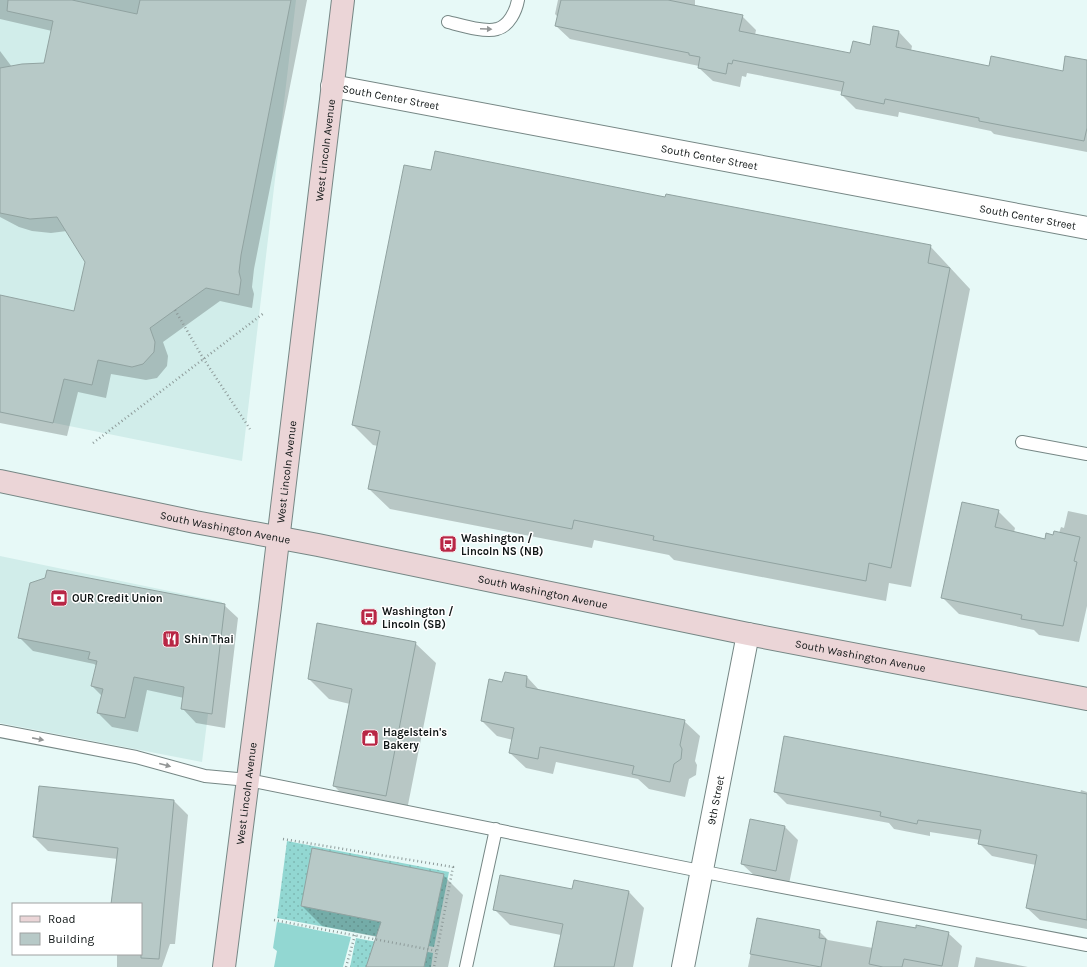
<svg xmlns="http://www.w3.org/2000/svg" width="1087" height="967" font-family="Karla,sans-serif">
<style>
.built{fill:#d1edea}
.grass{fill:#92d7d2}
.garden{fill:url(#garden-dots)}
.shadow{fill:#0003}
.building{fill:#b7c9c7;stroke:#91a3a1}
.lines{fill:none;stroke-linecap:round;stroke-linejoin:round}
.lane-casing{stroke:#768785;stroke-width:14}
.street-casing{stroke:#768785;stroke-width:24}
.secondary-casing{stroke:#768785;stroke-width:24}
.path{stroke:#8d9a99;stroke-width:2.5;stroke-dasharray:1 3;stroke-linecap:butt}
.lane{stroke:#fff;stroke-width:12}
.street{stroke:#fff;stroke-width:22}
.secondary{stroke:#ebd5d7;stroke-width:22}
.oneway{fill:#939696}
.labels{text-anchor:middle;stroke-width:3;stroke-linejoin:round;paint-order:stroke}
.street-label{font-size:11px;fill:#0f1515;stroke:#fff}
.poi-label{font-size:11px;font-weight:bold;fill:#0f1515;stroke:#fff;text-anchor:start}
</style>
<defs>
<pattern id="garden-dots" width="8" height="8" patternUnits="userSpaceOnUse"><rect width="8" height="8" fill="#92d7d2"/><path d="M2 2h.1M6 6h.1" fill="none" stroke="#7db8b3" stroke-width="1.8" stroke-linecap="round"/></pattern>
</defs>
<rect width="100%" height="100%" fill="#e7f9f7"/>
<!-- built -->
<path class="built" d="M0,0H296L242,461L0,412Z
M0,556L222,602L202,762L0,723Z"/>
<!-- grass -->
<path class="grass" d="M277,922L351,937L343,967H274L277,951L273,948Z"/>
<!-- garden -->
<path class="garden" d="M287,841L449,872L434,947L277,918Z
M356,938L433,953L431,967H350Z"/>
<!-- shadow -->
<path class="shadow" d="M0,0H307L254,269L252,287L254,294L252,308L220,301L188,324L163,342L168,356L167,366L157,378L146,380L111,374L106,398L78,392L67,436L0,423V296L75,312L86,261L67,231L51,233L32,231L19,227L0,217V51L12,67L44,64L52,31L0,19Z
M558,0H695V6L742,16L756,30L755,35L851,54L899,32L912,46L911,51L990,67L1063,72L1087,61V152L994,134L991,131L899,112L898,117L856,109L842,95L843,92L747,73L746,77L742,76L740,87L713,81L699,68V66L570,39L556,26L558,17L555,14Z
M432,172L666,198L930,246L970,289L911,587L889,583L886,601L674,560L669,555L594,540L592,548L390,509L369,489L378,446L373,445L353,425Z
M998,511L1015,528L1014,532L1045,540L1059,533L1061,527L1064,528L1068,511L1087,515V606L1079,642L1039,635L1034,630L959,614L943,598Z
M224,605L238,618L225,728L196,723L183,709L184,698L147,690L138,732L112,727L98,713L102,696L92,686L97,666L94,664L33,651L19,637Z
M415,643L436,663L406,815L354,806L334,786L350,704L329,699L309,679Z
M527,677L540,691L684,721L700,736L695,761L697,765L696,775L689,779L685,797L649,789L638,779L556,762L553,774L526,768L510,753L513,740L497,736L482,721L503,683Z
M39,787L174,801L188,815L175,944H170L162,967H117V954H141V904H112L118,859L48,851L34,837Z
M1081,790L1087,792V929L1040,920L1027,908L1036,865L992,856L979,843L980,840L930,832V836L894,829L889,823L787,804L775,792L1080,794Z
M785,827L798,840L789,884L756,877L742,864Z
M443,875L463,895L448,967H367L377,937L322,926L302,906Z
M573,890L629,892L644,908L633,967H555L561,935L510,925L494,909Z
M758,919L819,931L828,940L873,948L916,930L948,933L962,946L958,967H748Z
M976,957L1028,967H974Z"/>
<!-- building -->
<path class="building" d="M8,0H72L137,14L140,0H291L241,255L239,272L241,280L239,295L206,288L175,310L150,328L155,342L154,352L143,364L132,367L98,360L92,385L64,379L53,423L0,412V295L74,311L85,262L57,217L30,219L0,213V68L22,64L44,63L53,21L7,11Z
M561,0H668L743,15L739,31L850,53L853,41L870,45L873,26L899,31L896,47L989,66L991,56L1063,71L1065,56L1087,60V128L1084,141L979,121V118L885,99L884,104L841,95L844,82L733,60L732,64L728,63L726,74L698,68L700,57L689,55V53L555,26Z
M435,151L665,197L666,194L931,245L928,263L950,268L891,568L869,563L866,581L653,540L654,536L574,520L572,529L368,489L380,431L352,425L404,165L431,170Z
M962,502L999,510L995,527L1045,539L1046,533L1053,535L1054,531L1080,537L1074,561L1077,562L1063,626L1021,619L1022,615L941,598Z
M47,570L225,604L212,714L181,709L184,687L134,677L125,718L97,713L103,689L91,686L97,661L88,659L90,652L18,638L30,583L45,578Z
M317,623L416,642L386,796L333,786L352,689L308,679Z
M505,672L527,676L526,687L685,720L680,745L682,749L681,759L674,764L670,782L632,774L634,766L540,747L538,759L509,753L514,728L481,721L489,679L502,682Z
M784,736L1087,794V920L1026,908L1037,855L978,844L981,830L918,820L917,824L880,816L881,812L774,792Z
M39,786L174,800L159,959L141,958V904H111L118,848L33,837Z
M750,819L785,826L776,871L741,864Z
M312,848L444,874L424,967H366L381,922L301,906Z
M500,875L572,889L574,880L629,891L614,967H554L563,924L493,910Z
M757,918L820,930L819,938L826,939L821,967L750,954Z
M877,921L916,928V925L949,932L942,966L904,959L902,967H883L869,964Z"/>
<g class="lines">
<defs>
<path id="lane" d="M448,22C460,25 485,33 497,29C509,26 516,11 518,0
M1022,442L1087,454
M0,731L136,757L205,776L248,780L730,877L1087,945
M466,967L496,829"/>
<g id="street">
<path id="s1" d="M332,86L1087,228"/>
<path id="s2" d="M683,967L748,634"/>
</g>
<g id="secondary">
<path id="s3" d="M0,481L195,522L318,545L748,634L1087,699"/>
<path id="s4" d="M224,967L270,607L343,0"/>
</g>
</defs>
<!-- lane casing -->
<use href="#lane" class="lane-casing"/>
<!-- street casing -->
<use href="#street" class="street-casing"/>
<!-- secondary casing -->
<use href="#secondary" class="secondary-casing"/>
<!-- path -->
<path class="path" d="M175,310L203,358L250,429
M93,443L264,313
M283,839L453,867L434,967
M274,920L437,951
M346,967L355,935"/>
<!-- lane -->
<use href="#lane" class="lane"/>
<!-- street -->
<use href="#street" class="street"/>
<!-- secondary -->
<use href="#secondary" class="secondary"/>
</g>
<!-- one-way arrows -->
<defs><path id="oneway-solid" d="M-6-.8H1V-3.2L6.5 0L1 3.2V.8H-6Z"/></defs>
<g class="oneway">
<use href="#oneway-solid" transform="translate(486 29) rotate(2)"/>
<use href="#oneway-solid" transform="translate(38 739) rotate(11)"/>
<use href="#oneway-solid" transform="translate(165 765) rotate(15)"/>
</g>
<!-- icons -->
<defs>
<symbol id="bus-square" viewBox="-11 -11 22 22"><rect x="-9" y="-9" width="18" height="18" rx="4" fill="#b82645" stroke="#fff"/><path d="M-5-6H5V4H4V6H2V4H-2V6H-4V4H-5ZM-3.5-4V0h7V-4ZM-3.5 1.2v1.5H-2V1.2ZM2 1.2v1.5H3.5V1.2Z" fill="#fff"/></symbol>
<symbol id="bank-square" viewBox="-11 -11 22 22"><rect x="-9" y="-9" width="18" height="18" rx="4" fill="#b82645" stroke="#fff"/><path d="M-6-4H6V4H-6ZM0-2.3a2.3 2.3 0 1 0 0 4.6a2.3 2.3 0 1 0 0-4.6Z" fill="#fff"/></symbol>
<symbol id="restaurant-square" viewBox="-11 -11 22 22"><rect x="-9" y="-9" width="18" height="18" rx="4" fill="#b82645" stroke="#fff"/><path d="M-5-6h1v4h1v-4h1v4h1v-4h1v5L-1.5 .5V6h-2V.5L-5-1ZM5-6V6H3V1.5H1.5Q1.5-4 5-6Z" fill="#fff"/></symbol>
<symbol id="shop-square" viewBox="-11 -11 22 22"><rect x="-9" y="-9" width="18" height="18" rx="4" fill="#b82645" stroke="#fff"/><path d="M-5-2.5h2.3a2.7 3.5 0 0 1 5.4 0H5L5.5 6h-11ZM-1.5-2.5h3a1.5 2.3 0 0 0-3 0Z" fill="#fff"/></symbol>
</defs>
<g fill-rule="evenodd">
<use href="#bus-square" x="438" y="534" width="20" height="20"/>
<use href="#bank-square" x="49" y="588" width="20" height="20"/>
<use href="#bus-square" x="359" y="607" width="20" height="20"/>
<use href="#restaurant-square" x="161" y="629" width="20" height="20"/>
<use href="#shop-square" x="360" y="728" width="20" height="20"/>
</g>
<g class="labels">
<!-- street labels -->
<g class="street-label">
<text dy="4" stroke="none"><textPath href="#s1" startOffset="60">South Center Street</textPath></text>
<text dy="4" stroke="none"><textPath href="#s4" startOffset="823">West Lincoln Avenue</textPath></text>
<text dy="4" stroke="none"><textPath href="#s1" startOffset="384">South Center Street</textPath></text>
<text dy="4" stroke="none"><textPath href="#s1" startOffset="708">South Center Street</textPath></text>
<text dy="4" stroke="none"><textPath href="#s4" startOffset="499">West Lincoln Avenue</textPath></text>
<text dy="4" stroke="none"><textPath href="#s3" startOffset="230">South Washington Avenue</textPath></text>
<text dy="4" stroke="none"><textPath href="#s3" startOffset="554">South Washington Avenue</textPath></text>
<text dy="4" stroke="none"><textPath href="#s3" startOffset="878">South Washington Avenue</textPath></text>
<text dy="4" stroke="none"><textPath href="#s4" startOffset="175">West Lincoln Avenue</textPath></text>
<text dy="4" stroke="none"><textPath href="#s2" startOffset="170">9th Street</textPath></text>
</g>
<!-- poi labels -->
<g class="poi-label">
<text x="461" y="542">Washington /<tspan x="461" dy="13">Lincoln NS (NB)</tspan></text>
<text x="72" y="602">OUR Credit Union</text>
<text x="382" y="615">Washington /<tspan x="382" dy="13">Lincoln (SB)</tspan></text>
<text x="184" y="643">Shin Thai</text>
<text x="383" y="736">Hagelstein's<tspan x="383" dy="13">Bakery</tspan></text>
</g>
</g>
<!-- legend -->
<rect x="12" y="903" width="130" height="52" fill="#ffffff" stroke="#9fa1a1"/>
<rect x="20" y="916" width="20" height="6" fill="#ebd5d7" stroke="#9fa1a1"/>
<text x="48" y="923" font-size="12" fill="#0f1515">Road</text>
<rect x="20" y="933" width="20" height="12" fill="#b7c9c7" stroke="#9fa1a1"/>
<text x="48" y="943" font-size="12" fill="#0f1515">Building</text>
</svg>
